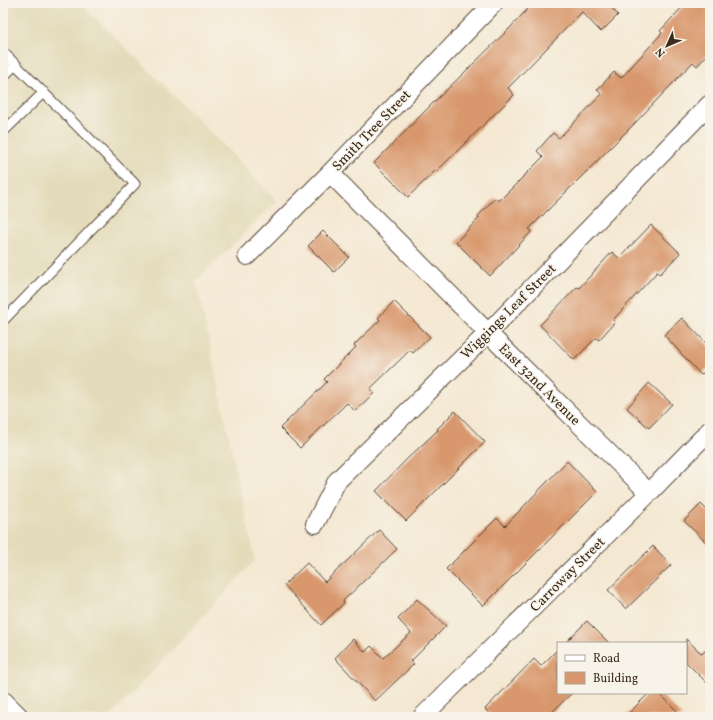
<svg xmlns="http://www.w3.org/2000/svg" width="713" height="720" font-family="Vollkorn,serif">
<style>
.built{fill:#e4dbba}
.building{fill:#d8976c}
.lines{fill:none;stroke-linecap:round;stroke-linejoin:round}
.lane-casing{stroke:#574639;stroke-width:11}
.street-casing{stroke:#574639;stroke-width:20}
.primary-casing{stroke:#574639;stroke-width:24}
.lane{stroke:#fff;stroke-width:9}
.street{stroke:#fff;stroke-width:18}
.primary{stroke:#fff;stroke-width:22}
.labels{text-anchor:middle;stroke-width:3;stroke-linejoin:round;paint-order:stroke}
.street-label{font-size:14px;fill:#3b2a1e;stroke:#f7f3e8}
</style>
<rect width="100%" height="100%" fill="#f7f3e8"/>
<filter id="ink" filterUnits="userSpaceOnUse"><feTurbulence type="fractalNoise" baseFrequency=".025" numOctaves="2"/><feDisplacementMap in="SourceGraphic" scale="8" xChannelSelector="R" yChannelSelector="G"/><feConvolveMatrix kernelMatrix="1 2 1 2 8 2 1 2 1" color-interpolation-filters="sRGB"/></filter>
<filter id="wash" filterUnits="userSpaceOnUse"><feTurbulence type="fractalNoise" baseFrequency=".012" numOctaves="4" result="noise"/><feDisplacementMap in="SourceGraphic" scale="16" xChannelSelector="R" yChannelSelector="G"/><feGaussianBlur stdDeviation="0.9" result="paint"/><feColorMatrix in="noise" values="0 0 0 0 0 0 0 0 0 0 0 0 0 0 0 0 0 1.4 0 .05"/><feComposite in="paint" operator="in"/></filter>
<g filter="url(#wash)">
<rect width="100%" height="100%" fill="#f4e8d2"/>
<!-- built -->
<path class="built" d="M3,3H80L199,120L277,201L196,281L255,560L110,717H33L3,687Z"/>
<g id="blocks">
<!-- building -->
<path class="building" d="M533,3H607L618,15L601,32L582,12L508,88L514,95L436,172L435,171L408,197L374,163L431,105L510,28Z
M686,3H710V52L697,66L693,62L634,124L529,229L532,231L490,276L456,242L479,218L478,216L495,198L499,201L543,157L537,151L553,133L559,138L602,94L597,90L614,72L621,78L662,33L660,31Z
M651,225L680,253L660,274L657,272L613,320L615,322L599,340L596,338L574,360L540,325L577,287L579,288L612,252L619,258Z
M323,231L349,257L334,272L308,246Z
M394,301L430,337L413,353L410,350L370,389L374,393L355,411L347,403L300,448L280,428L327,382L324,379L356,347L354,345L380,320L378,318Z
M682,318L710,347V366L701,375L664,335Z
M649,383L672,404L649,428L627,408Z
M455,411L485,442L406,521L376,491L407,459L438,430L437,429Z
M567,461L597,492L483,606L446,569L497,518L505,526Z
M701,504L710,513V546L684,521Z
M379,530L397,549L343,601L344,603L321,625L284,585L307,563L325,582Z
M653,546L671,565L626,609L608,590Z
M417,599L446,626L411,661L414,664L375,701L335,658L353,639L365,652L371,646L383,658L411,633L398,619Z
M587,621L609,643H565Z
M686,639L702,654L710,646V686L686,662Z
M558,649V693H572L547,717H493L485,709L534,659L541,666Z
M649,693H659L683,717H625Z"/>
</g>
</g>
<g filter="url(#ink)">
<use href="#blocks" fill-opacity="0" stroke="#574639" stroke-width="1"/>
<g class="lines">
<defs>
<path id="lane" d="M3,52L135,184L3,321
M3,77L16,64
M3,132L44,92"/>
<path id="street" d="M330,173L488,333L649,493
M247,256L330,173L494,3
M315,524L337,481L488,333L710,104
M422,717L649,493L710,430"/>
<path id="primary" d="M3,703L17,717"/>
</defs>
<!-- lane casing -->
<use href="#lane" class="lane-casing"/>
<!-- street casing -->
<use href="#street" class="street-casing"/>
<!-- primary casing -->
<use href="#primary" class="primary-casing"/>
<!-- lane -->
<use href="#lane" class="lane"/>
<!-- street -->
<use href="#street" class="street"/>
<!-- primary -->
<use href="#primary" class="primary"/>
</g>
</g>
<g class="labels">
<!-- street labels -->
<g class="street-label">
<text transform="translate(371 130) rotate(-46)" y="5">Smith Tree Street</text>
<text transform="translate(508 311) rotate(-45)" y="5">Wiggings Leaf Street</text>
<text transform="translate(540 384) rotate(45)" y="5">East 32nd Avenue</text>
<text transform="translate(567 574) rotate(-45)" y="5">Carroway Street</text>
</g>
</g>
<!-- margin -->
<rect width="713" height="720" fill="none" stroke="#f7f3e8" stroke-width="16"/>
<!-- legend -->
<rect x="557" y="642" width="130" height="52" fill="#f7f3e8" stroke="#aca397"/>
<rect x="565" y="655" width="20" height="6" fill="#ffffff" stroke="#aca397"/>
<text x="593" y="662" font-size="12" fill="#3b2a1e">Road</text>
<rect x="565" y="672" width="20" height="12" fill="#d8976c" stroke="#aca397"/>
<text x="593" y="682" font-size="12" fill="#3b2a1e">Building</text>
<!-- north arrow -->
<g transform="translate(667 46) rotate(225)" stroke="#f7f3e8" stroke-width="3" paint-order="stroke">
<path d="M0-3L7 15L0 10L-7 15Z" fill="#3b2a1e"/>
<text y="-6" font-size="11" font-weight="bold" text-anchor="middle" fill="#3b2a1e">N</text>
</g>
</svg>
